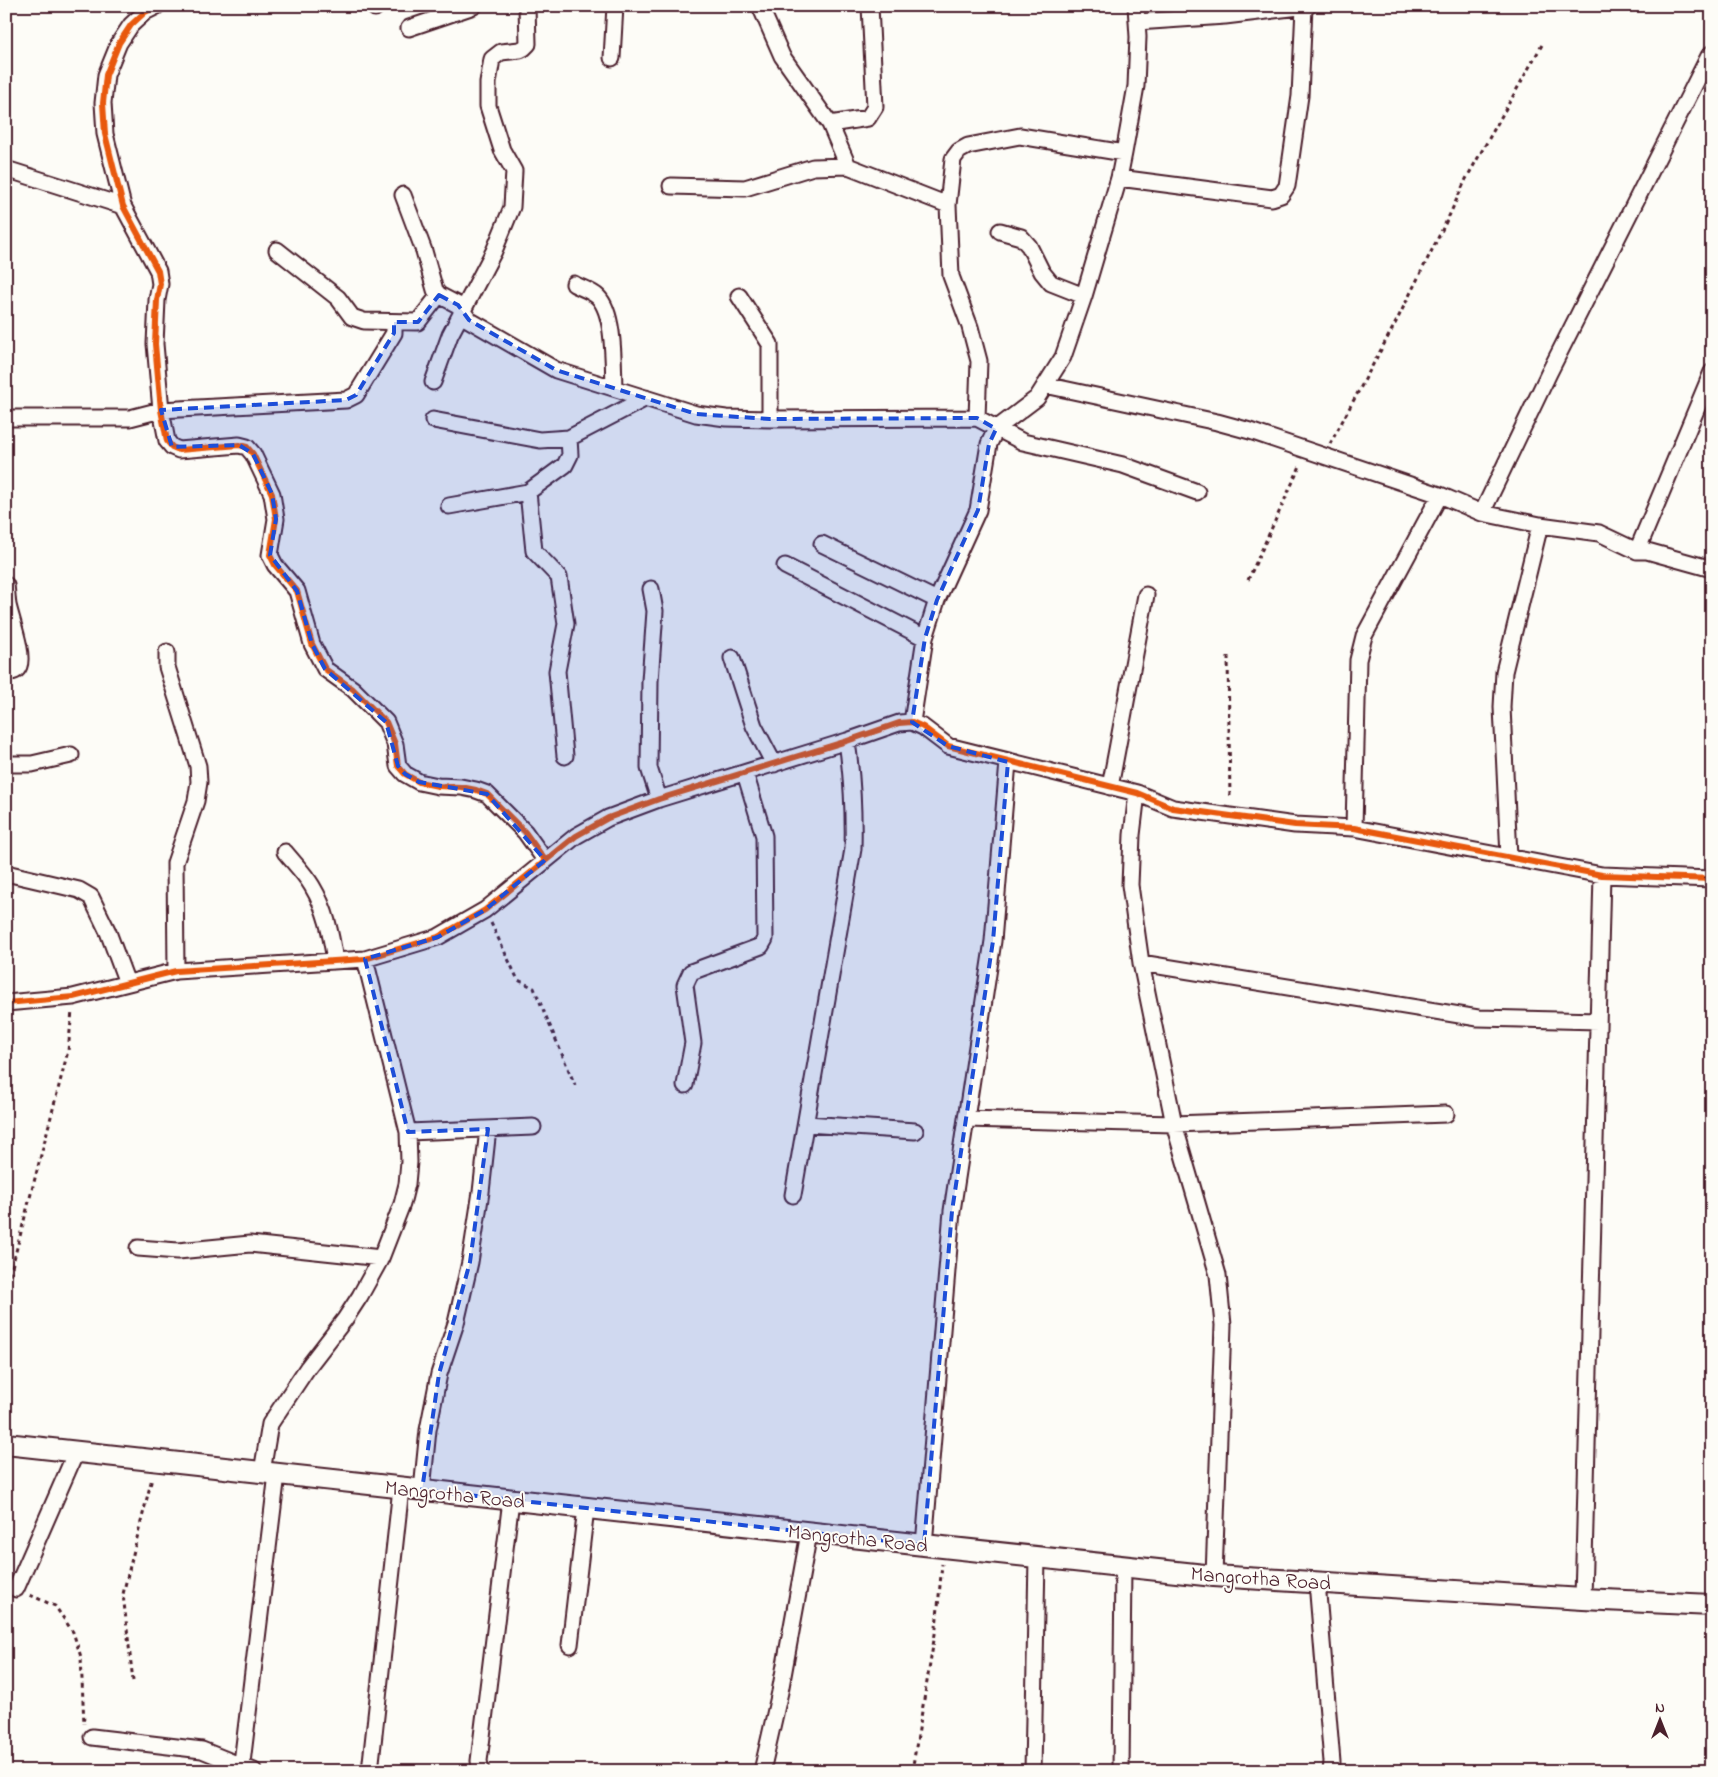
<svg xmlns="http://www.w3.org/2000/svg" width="1718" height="1777" font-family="'Indie Flower',sans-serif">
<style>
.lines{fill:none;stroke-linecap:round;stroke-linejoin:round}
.minor-casing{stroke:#4a1f2b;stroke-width:19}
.secondary-casing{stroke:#4a1f2b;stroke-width:24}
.path{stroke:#4a1f2b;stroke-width:3;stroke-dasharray:4 4;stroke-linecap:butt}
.minor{stroke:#fdfcf7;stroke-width:15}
.secondary{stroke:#fdfcf7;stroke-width:20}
.cycleway-casing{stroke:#fdfcf7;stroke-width:9}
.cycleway{stroke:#e8590c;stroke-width:6}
.marked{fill:#1d4ed8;fill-opacity:0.2;stroke:#1d4ed8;stroke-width:4;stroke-dasharray:10 6;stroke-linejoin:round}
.labels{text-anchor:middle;stroke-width:4;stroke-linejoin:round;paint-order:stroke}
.street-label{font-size:21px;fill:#4a1f2b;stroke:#fdfcf7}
</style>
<rect width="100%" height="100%" fill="#fdfcf7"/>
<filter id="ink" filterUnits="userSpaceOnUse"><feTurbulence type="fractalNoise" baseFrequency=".02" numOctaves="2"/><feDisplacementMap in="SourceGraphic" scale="10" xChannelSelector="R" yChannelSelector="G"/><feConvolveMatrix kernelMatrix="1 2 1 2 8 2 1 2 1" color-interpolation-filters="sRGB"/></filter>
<g filter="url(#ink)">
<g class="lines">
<defs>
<path id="minor" d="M157,6L145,12L131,25L119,43L106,75L103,103L105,134L123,206L158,271L160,284L157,300L155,344L161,410L167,441L172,447L179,450L239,445L247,447L253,454L272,494L276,519L270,555L275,565L297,591L312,644L325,669L353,689L386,722L395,744L398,766L405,774L419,782L438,786L461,787L476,790L487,794L525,832L545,860
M375,6V8
M760,6L782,56L830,124L848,166
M1137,22L1225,16L1308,6
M409,28L474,6
M612,58L615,6
M830,124L868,118L875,107L870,6
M6,169L123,206
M1119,178L1272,198L1281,195L1287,186L1300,96L1304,7
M671,186L745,188L813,167L848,166L948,205
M403,195L424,251L435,290L439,295L458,305L469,320L556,370L696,414L726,418L770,419L977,418L1023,442L1123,465L1197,492
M1000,231L1021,237L1029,246L1042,272L1051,283L1084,296
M277,250L338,298L352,317L364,321L418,322L439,295
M574,284C581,288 592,291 598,297C615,314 613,365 614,388
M739,296L770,344V419
M433,382L450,335L494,251L512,207L514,171L502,150L488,106V83L492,59L501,52L520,50L524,48L528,44L527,6
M1045,385L1217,422L1250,431L1440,495L1482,513L1540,525L1599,533L1637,551H1647L1712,569
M6,418H130L161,410L346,400L356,395L394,333V322
M977,418L979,361L970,327L951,276L948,205L953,159L959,151L968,146L1020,136L1124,153
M433,420L540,440L569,438L646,398
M528,492L534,551L559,577L566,624L557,671L565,756
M449,506L528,492L565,465L570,455L569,438
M1482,513L1549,373L1709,56L1712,53
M822,544L937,600
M1637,551L1712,372
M785,566L925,638
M6,585C7,592 7,598 8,605C11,619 24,654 19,666C17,672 12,672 6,673
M651,589L655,611L650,681L649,768L659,799
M167,652V667L198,766L199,782L196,801L175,863L176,971
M732,658L754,726L774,764
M912,722L925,638L937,600L978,510L989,444L996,429L1037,398L1063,357L1084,296L1119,178L1124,153L1136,86L1138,37L1136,6
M6,764H32L71,755
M1110,787L1146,595
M1137,793L1132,835L1130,885L1141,963L1174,1124L1218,1275L1223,1325L1214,1576
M1354,828L1358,660L1364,636L1440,495
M285,852C294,863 305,874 312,886C326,909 331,934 335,961
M1509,857L1502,707L1504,672L1540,525
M6,873L79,890L91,897L108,932L127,983
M1141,963L1478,1018L1598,1021
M6,1003L73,997L176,971L365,959L438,937L485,910L576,836L608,818L659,799L847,741L899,723L912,722L923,727L948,746L1137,793L1173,808L1295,825L1354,828L1602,875L1712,879
M685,1085L693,1043L685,985L691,972L761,946L765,939L764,836L745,773
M966,1119L1174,1124L1446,1114
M806,1124L915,1131
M408,1132L533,1127
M793,1195L853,849C854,812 852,777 847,741
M138,1248L178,1251L250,1244L381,1258
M262,1472L270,1424L308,1367L345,1319L360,1296L381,1258L402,1204L407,1184L409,1162L408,1132L365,959
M422,1490L428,1430L439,1374L456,1323L470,1262L481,1192L488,1129
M924,1545L952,1211L993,941L1008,762
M1317,1582L1332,1762L1331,1771
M16,1589L76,1452
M1583,1599L1602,875
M570,1645L586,1508
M92,1737L202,1750L254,1771
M241,1771L277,1474
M370,1771L401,1488
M481,1771L479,1761L511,1500
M762,1771L780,1692L809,1533
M1033,1771L1037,1557
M1121,1771L1123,1566"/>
<path id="secondary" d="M6,1444L924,1545L1214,1576L1583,1599L1712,1605"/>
</defs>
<!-- minor casing -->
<use href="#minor" class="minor-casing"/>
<!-- secondary casing -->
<use href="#secondary" class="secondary-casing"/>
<!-- path -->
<path class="path" d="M1330,444L1396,322L1450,214L1466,179L1543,43
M1248,580L1301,464
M1228,656L1230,800
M491,923L518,980L534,988L575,1085
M6,1290L68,1051L72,1011
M30,1595L55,1606L73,1632L81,1657L84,1724
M133,1681L123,1594L152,1478
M912,1771L936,1628L942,1564"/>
<!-- minor -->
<use href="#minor" class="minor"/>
<!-- secondary -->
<use href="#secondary" class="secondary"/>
<defs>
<path id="cycleway" d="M157,6L145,12L131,25L119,43L106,75L103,103L105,134L123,206L158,271L160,284L157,300L155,344L161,410L167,441L172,447L179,450L239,445L247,447L253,454L272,494L276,519L270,555L275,565L297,591L312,644L325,669L353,689L386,722L395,744L398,766L405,774L419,782L438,786L461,787L476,790L487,794L525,832L545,860
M6,1003L73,997L176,971L365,959L438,937L485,910L576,836L608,818L659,799L847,741L899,723L912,722L923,727L948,746L1137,793L1173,808L1295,825L1354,828L1602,875L1712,879"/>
</defs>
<!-- cycleway casing -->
<use href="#cycleway" class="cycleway-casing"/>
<!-- cycleway -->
<use href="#cycleway" class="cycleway"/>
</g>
</g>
<!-- marked area -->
<path class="marked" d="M439,295L458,305L469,320L556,370L696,414L770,419L977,418L996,429L989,444L978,510L937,600L925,638L912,722L948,746L1008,762L993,941L952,1211L924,1545L422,1490L439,1374L470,1262L488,1129L408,1132L365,959L438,937L485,910L545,860L487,794L419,782L405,774L398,766L386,722L325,669L312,644L297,591L270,555L276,519L272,494L253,454L239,445L172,447L161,410L346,400L356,395L394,333V322H418Z"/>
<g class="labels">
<!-- street labels -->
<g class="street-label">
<text transform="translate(455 1494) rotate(6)" y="7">Mangrotha Road</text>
<text transform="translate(858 1538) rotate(6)" y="7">Mangrotha Road</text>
<text transform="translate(1261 1578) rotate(4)" y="7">Mangrotha Road</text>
</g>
</g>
<!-- margin -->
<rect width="1718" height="1777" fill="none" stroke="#fdfcf7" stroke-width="25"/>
<rect x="12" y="12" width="1693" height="1752" fill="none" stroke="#4a1f2b" stroke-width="2" filter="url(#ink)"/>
<!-- north arrow -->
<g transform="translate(1660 1720)" stroke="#fdfcf7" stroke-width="4" paint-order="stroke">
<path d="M0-4L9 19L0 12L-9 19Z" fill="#4a1f2b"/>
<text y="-8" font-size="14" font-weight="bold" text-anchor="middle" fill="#4a1f2b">N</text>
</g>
</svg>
